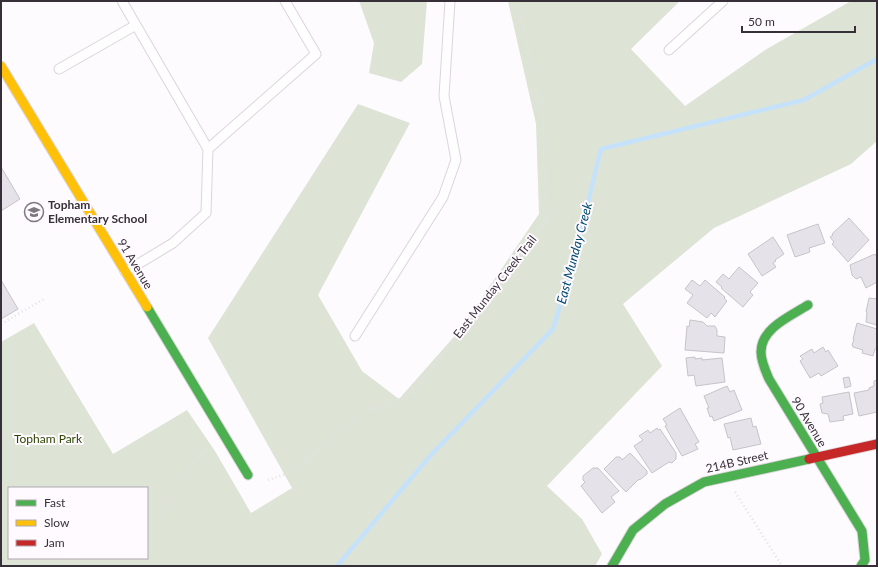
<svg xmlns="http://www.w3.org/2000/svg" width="878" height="567" font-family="Lato,sans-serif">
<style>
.green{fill:#dde4d6;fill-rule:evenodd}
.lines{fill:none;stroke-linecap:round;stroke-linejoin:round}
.stream{stroke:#c5e2fa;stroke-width:4.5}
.building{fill:#e5e2e9;stroke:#c7c3c9}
.lane-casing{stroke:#dbd5dc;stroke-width:11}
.fast-casing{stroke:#dbd5dc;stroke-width:11}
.slow-casing{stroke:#dbd5dc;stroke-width:11}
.jam-casing{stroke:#dbd5dc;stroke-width:11}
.path{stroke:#e4e2e4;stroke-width:2.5;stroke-dasharray:1 3;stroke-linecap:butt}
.lane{stroke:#fffeff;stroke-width:9}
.fast{stroke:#4caf50;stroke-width:9}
.slow{stroke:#ffc107;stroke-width:9}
.jam{stroke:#c62828;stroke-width:9}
.labels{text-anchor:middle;stroke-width:4;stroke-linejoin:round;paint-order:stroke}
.poi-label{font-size:12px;font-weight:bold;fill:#383039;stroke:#fefaff;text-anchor:start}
.street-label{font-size:12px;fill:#383039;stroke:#fefaff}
.park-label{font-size:12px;fill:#2e4704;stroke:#fefaff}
.water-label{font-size:13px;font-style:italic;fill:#014a74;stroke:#fefaff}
</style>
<rect width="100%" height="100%" fill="#fdfbfe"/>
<!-- green -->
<path class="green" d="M359,1H427L422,64L401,82L369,73L374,43Z
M508,1H680L631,49L685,106L765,50L851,1H877V141L851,164L714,228L623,304L662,366L547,486L582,519L602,554L595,566H1V342L34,323L113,454L187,410L215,451L251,513L292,488L208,338L358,104L410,123L318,295L362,371L399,399L459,331L539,214L536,124ZM9,488H147V558H9Z"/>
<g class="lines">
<!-- stream -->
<path class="stream" d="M337,566L430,456L553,329L575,255L601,149L804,100L877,59"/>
</g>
<!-- building -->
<path class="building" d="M1,167L20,199L1,211Z
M849,218L869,240L848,262L832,244L834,242L830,237L833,235L832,234Z
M818,224L825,243L809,248L810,252L795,257L787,235Z
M773,237L784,254L775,260L776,261L773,263L776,267L762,276L748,254Z
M875,254L876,256L877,255V282L866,288L861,277L856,279L852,275L850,265Z
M739,267L758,283L750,292L753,295L743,307L721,288L722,287L716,282L723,274L729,279Z
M1,280L18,309L1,319Z
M692,280L700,286L705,280L725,297L724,298L727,301L715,317L711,313L707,318L687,303L693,295L685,289Z
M869,298L877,299V325L866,322L867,312H866Z
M690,320L703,322L707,326H715L717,330V336L725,337L724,353L685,350L687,326L689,327Z
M857,323L877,329V349H875L873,356L862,353L863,350L853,347L852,345L854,339H853Z
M823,347L826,352L828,350L838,366L821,376L819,373L810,378L800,361L803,359L800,356L812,349L814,353Z
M695,357V359L702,358V360L722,358L725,382L696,386L694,375L688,376L686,358Z
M849,377L851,386L845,388L843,378Z
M877,380V412L859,416L854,393L869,390V388L874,386V381Z
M727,386L730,392L734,390L742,410L714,421L712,416L710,417L707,408H709L704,396Z
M849,392L853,414L843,416L844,420L830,422L828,414L822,413L820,404L823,403L822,397Z
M680,408L699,442L695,444L698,449L682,456L665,426L667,425L663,419Z
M751,418L753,427L756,426L761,444L733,450L730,437L728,438L724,424Z
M657,428L658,430L660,429L676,453V459L672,463L669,462L652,473L634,446L643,440L639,436L648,430L650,433Z
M630,453L647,471V474L641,479L638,480L626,492L604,469L616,457H620L622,460Z
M593,468H598L619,491L611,497L615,502L602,513L581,486L585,482L583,480V476Z"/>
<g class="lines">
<defs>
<path id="lane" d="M122,1L208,149
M669,50L723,1
M59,69L136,25
M125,272L173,243L206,213L208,149L316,54L285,1
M355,336L443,197L456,160L444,96L450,1"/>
<path id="fast" d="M808,305C791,316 761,328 761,352C761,361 765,370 769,379L862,531L865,560L861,566
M147,307L248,475
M612,566L633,530L665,504L704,482L809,459"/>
<path id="slow" d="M1,66L147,307"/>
<path id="jam" d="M809,459L877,444"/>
</defs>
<!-- lane casing -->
<use href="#lane" class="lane-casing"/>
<!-- fast casing -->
<use href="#fast" class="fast-casing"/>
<!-- slow casing -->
<use href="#slow" class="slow-casing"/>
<!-- jam casing -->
<use href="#jam" class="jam-casing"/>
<!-- path -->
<path class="path" d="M1,324L44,299
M268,480L292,472L362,413L412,394L547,220L543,120L518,1
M735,492L782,566
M147,526L167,511L177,480L205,451L210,448
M67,566L81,558"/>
<!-- lane -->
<use href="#lane" class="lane"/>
<!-- fast -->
<use href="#fast" class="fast"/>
<!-- slow -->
<use href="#slow" class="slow"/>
<!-- jam -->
<use href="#jam" class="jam"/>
</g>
<!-- icons -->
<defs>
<symbol id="school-ring" viewBox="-11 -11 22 22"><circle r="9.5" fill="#fefaff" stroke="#7d777e" stroke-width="1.5"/><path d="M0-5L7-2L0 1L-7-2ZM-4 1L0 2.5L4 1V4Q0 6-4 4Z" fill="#7d777e"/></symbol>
</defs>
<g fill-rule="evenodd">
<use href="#school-ring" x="23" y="201" width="22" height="22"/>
</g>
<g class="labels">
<!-- poi labels -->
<g class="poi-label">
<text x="48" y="209">Topham<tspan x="48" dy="14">Elementary School</tspan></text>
</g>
<!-- street labels -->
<g class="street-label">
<text transform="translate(135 264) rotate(59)" y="4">91 Avenue</text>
<text transform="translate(495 287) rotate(-52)" y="4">East Munday Creek Trail</text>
<text transform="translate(809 422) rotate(59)" y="4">90 Avenue</text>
<text transform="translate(737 462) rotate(-13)" y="4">214B Street</text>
</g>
<!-- park labels -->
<g class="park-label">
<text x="48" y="443">Topham Park</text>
</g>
<!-- water labels -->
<g class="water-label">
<text transform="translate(574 253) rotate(-75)" y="5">East Munday Creek</text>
</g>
</g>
<!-- border -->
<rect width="878" height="567" fill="none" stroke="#383039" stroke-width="4"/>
<!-- legend -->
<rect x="8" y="487" width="140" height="72" fill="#fefaff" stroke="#afa9b0"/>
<rect x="16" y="500" width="20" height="6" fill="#4caf50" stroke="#afa9b0"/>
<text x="44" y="507" font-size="12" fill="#383039">Fast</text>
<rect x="16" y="520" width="20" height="6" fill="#ffc107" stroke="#afa9b0"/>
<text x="44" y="527" font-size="12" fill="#383039">Slow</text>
<rect x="16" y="540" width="20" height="6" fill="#c62828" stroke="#afa9b0"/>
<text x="44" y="547" font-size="12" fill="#383039">Jam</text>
<!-- scale -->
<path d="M742 26v6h113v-6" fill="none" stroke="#383039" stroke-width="2"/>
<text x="748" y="26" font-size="12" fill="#383039" stroke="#fefaff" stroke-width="3" paint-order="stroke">50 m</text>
</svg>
